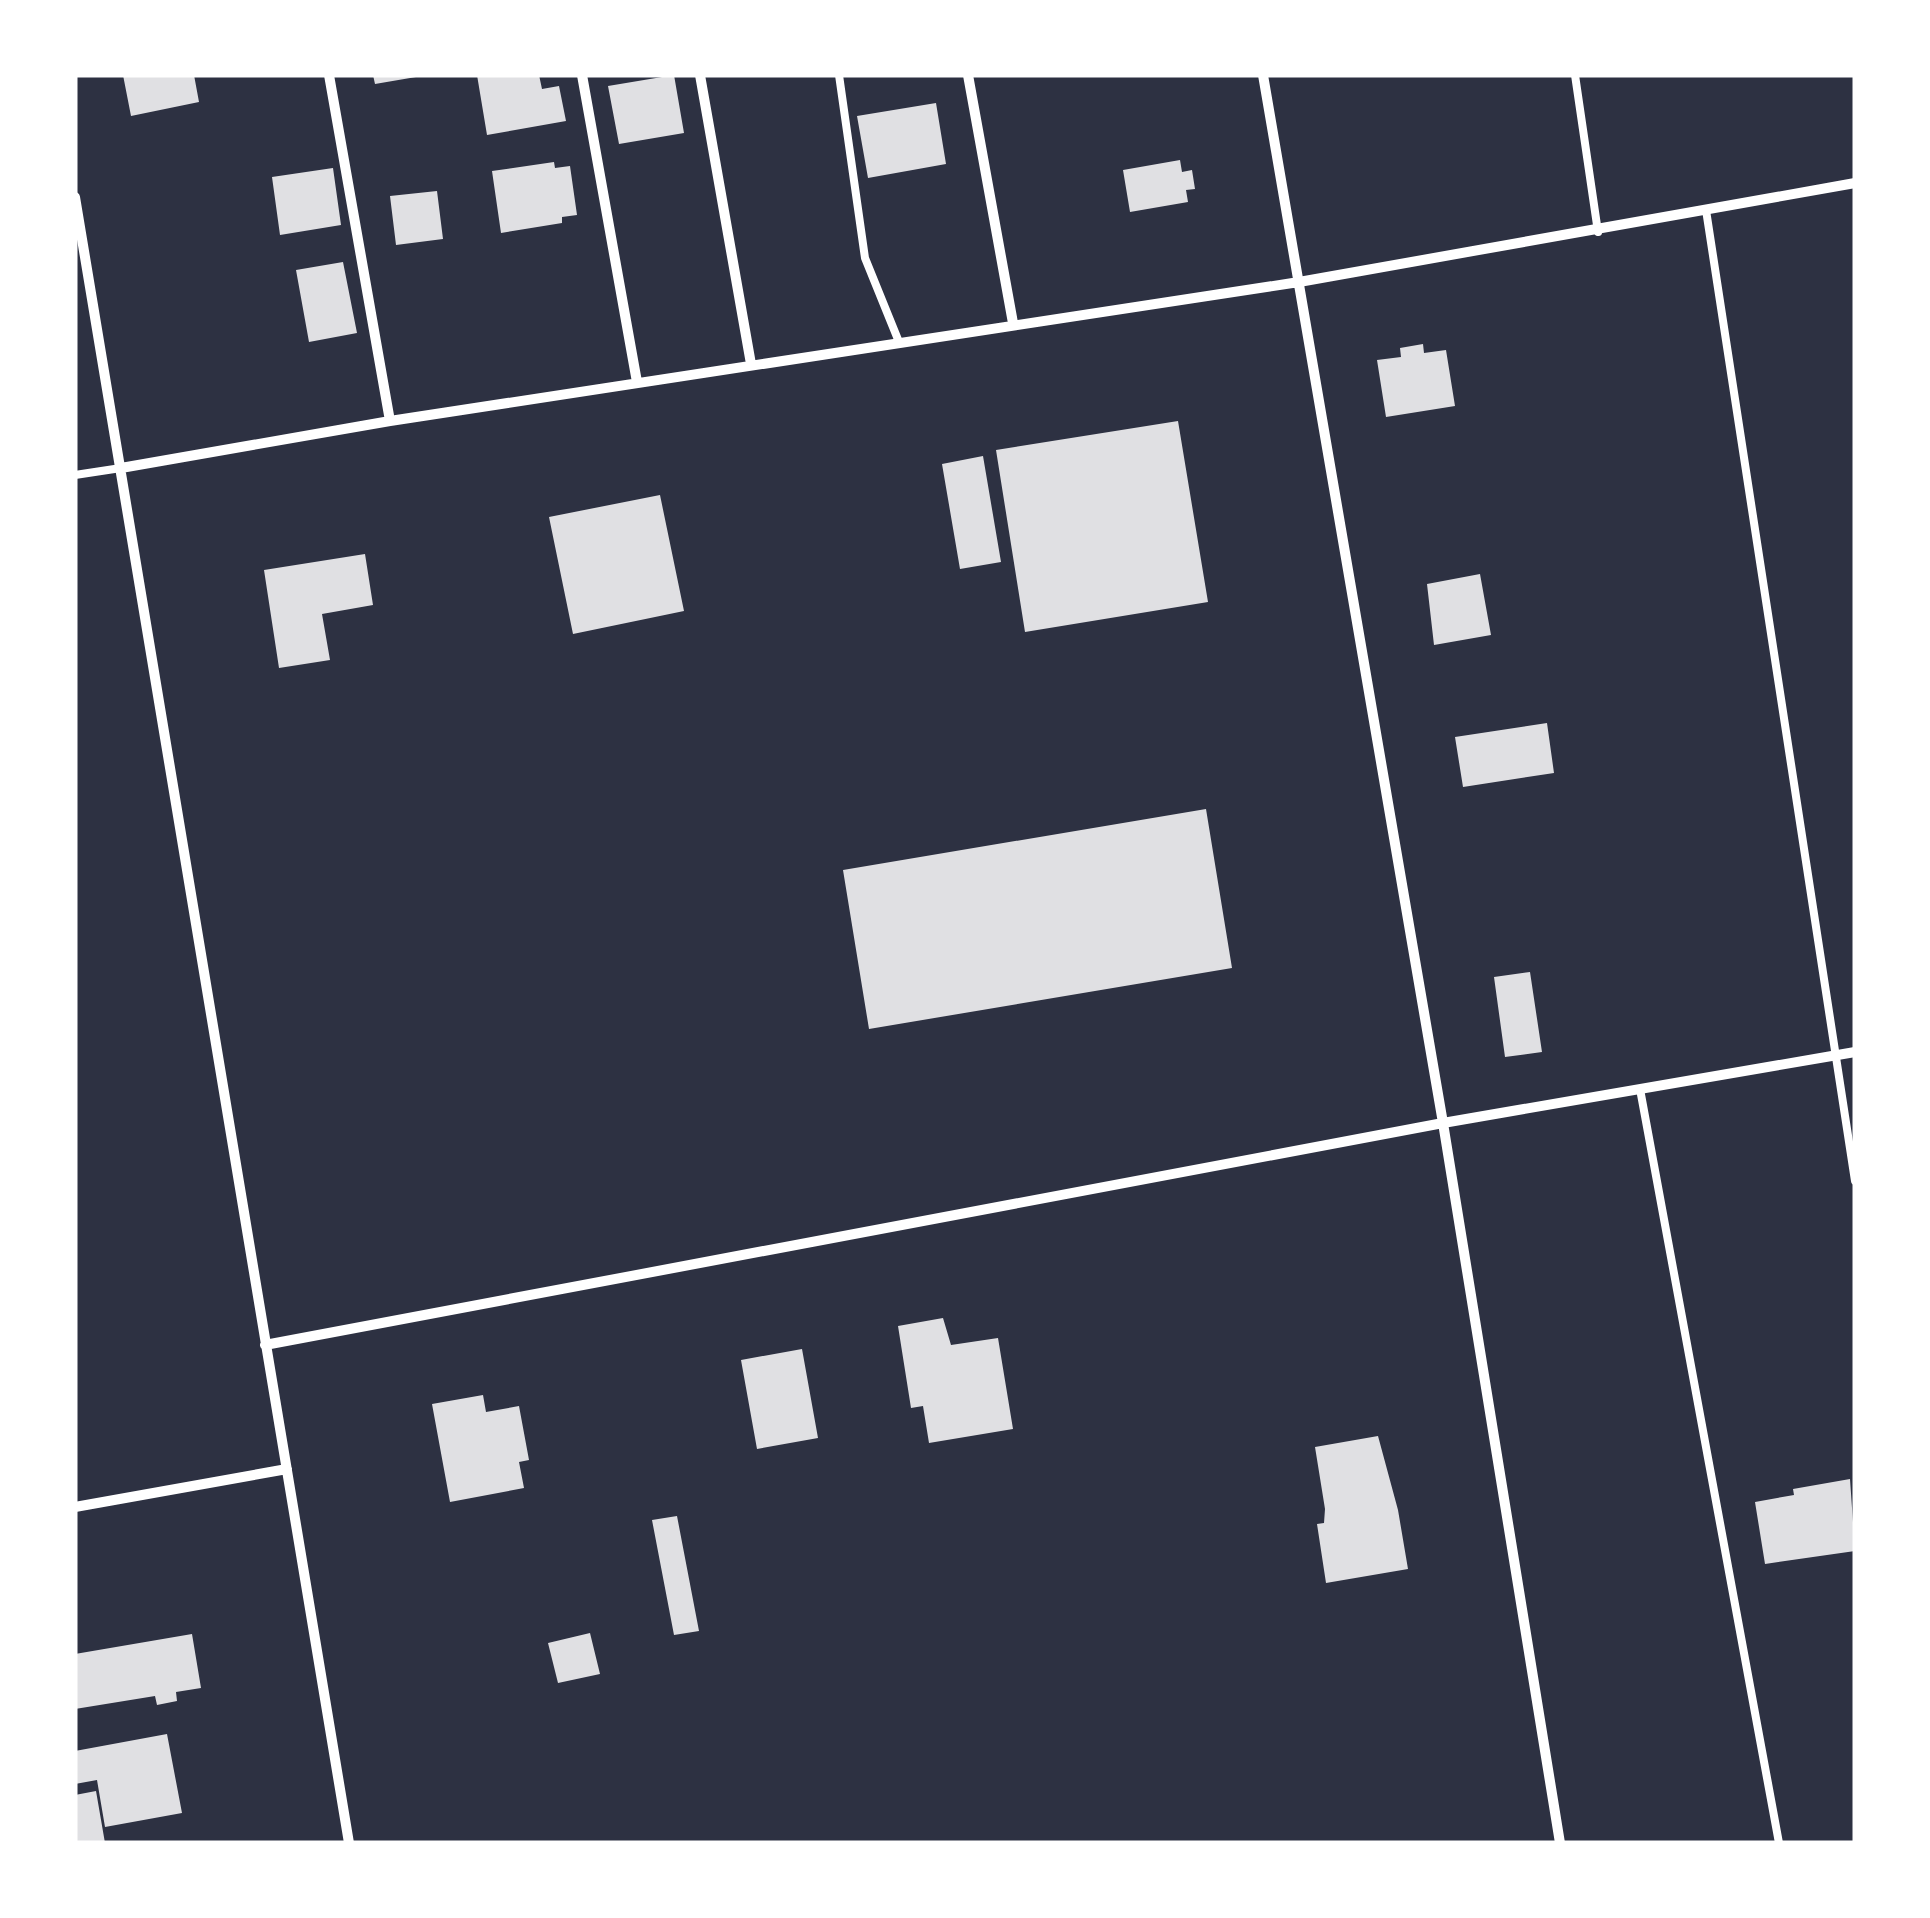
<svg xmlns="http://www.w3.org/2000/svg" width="1930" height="1918" font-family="Quicksand,sans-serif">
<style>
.building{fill:#e0e0e3}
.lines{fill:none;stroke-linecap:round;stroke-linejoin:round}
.service{stroke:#fff;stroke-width:8}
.minor{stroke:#fff;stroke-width:10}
</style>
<rect width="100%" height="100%" fill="#2d3142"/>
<!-- building -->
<path class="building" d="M123,75H194L199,102L131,116Z
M373,75H416V77L375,84Z
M477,75H539L542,89L559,86L566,121L487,135Z
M674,75L684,133L619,144L608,86Z
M936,103L946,164L868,178L857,116Z
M1180,160L1182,172L1192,170L1195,189L1186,190L1188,202L1130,212L1123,170Z
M554,162L555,168L570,166L577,215L562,217V223L501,233L492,171Z
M333,168L341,225L280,235L272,177Z
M437,191L443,239L396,245L390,196Z
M343,262L357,333L309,342L296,270Z
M1423,344L1424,353L1446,350L1455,406L1386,417L1377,360L1401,357L1400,348Z
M1178,421L1208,602L1025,632L996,450Z
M983,456L1001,562L960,569L942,464Z
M660,495L684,611L573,634L549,517Z
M365,554L373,605L322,614L330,660L279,668L264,570Z
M1480,574L1491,635L1434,645L1427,584Z
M1547,723L1554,773L1463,787L1455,737Z
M1206,809L1232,968L869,1029L843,870Z
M1530,972L1542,1052L1505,1057L1494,977Z
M943,1318L951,1345L998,1338L1013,1429L929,1443L923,1406L911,1408L898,1326Z
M802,1349L818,1438L757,1449L741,1360Z
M483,1395L486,1412L519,1406L529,1460L519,1462L524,1488L450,1502L432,1404Z
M1378,1436L1398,1510L1408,1569L1326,1583L1317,1524L1324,1523L1325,1509L1315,1447Z
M1850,1479L1855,1551L1765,1564L1755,1502L1794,1495L1793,1489Z
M677,1516L699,1631L674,1635L652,1520Z
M590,1633L600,1674L558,1683L548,1643Z
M192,1634L201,1688L176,1692L177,1701L157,1705L155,1696L75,1709V1654Z
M167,1734L182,1813L105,1827L97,1780L75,1784V1751Z
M96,1791L105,1843H75V1795Z"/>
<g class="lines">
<!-- service -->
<path class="service" d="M839,75L865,258L899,342
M1575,75L1598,232
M1706,210L1855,1181
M75,475L121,468
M1640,1089L1779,1843"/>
<!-- minor -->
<path class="minor" d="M329,75L390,421
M582,75L637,382
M700,75L751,364
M968,75L1013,323
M1263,75L1443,1123L1560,1843
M75,197L349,1843
M121,468L390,421L1299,282L1855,183
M265,1345L1443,1123L1855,1052
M75,1507L287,1469"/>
</g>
<!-- border -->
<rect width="1930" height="1918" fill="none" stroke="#ffffff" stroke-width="155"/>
</svg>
